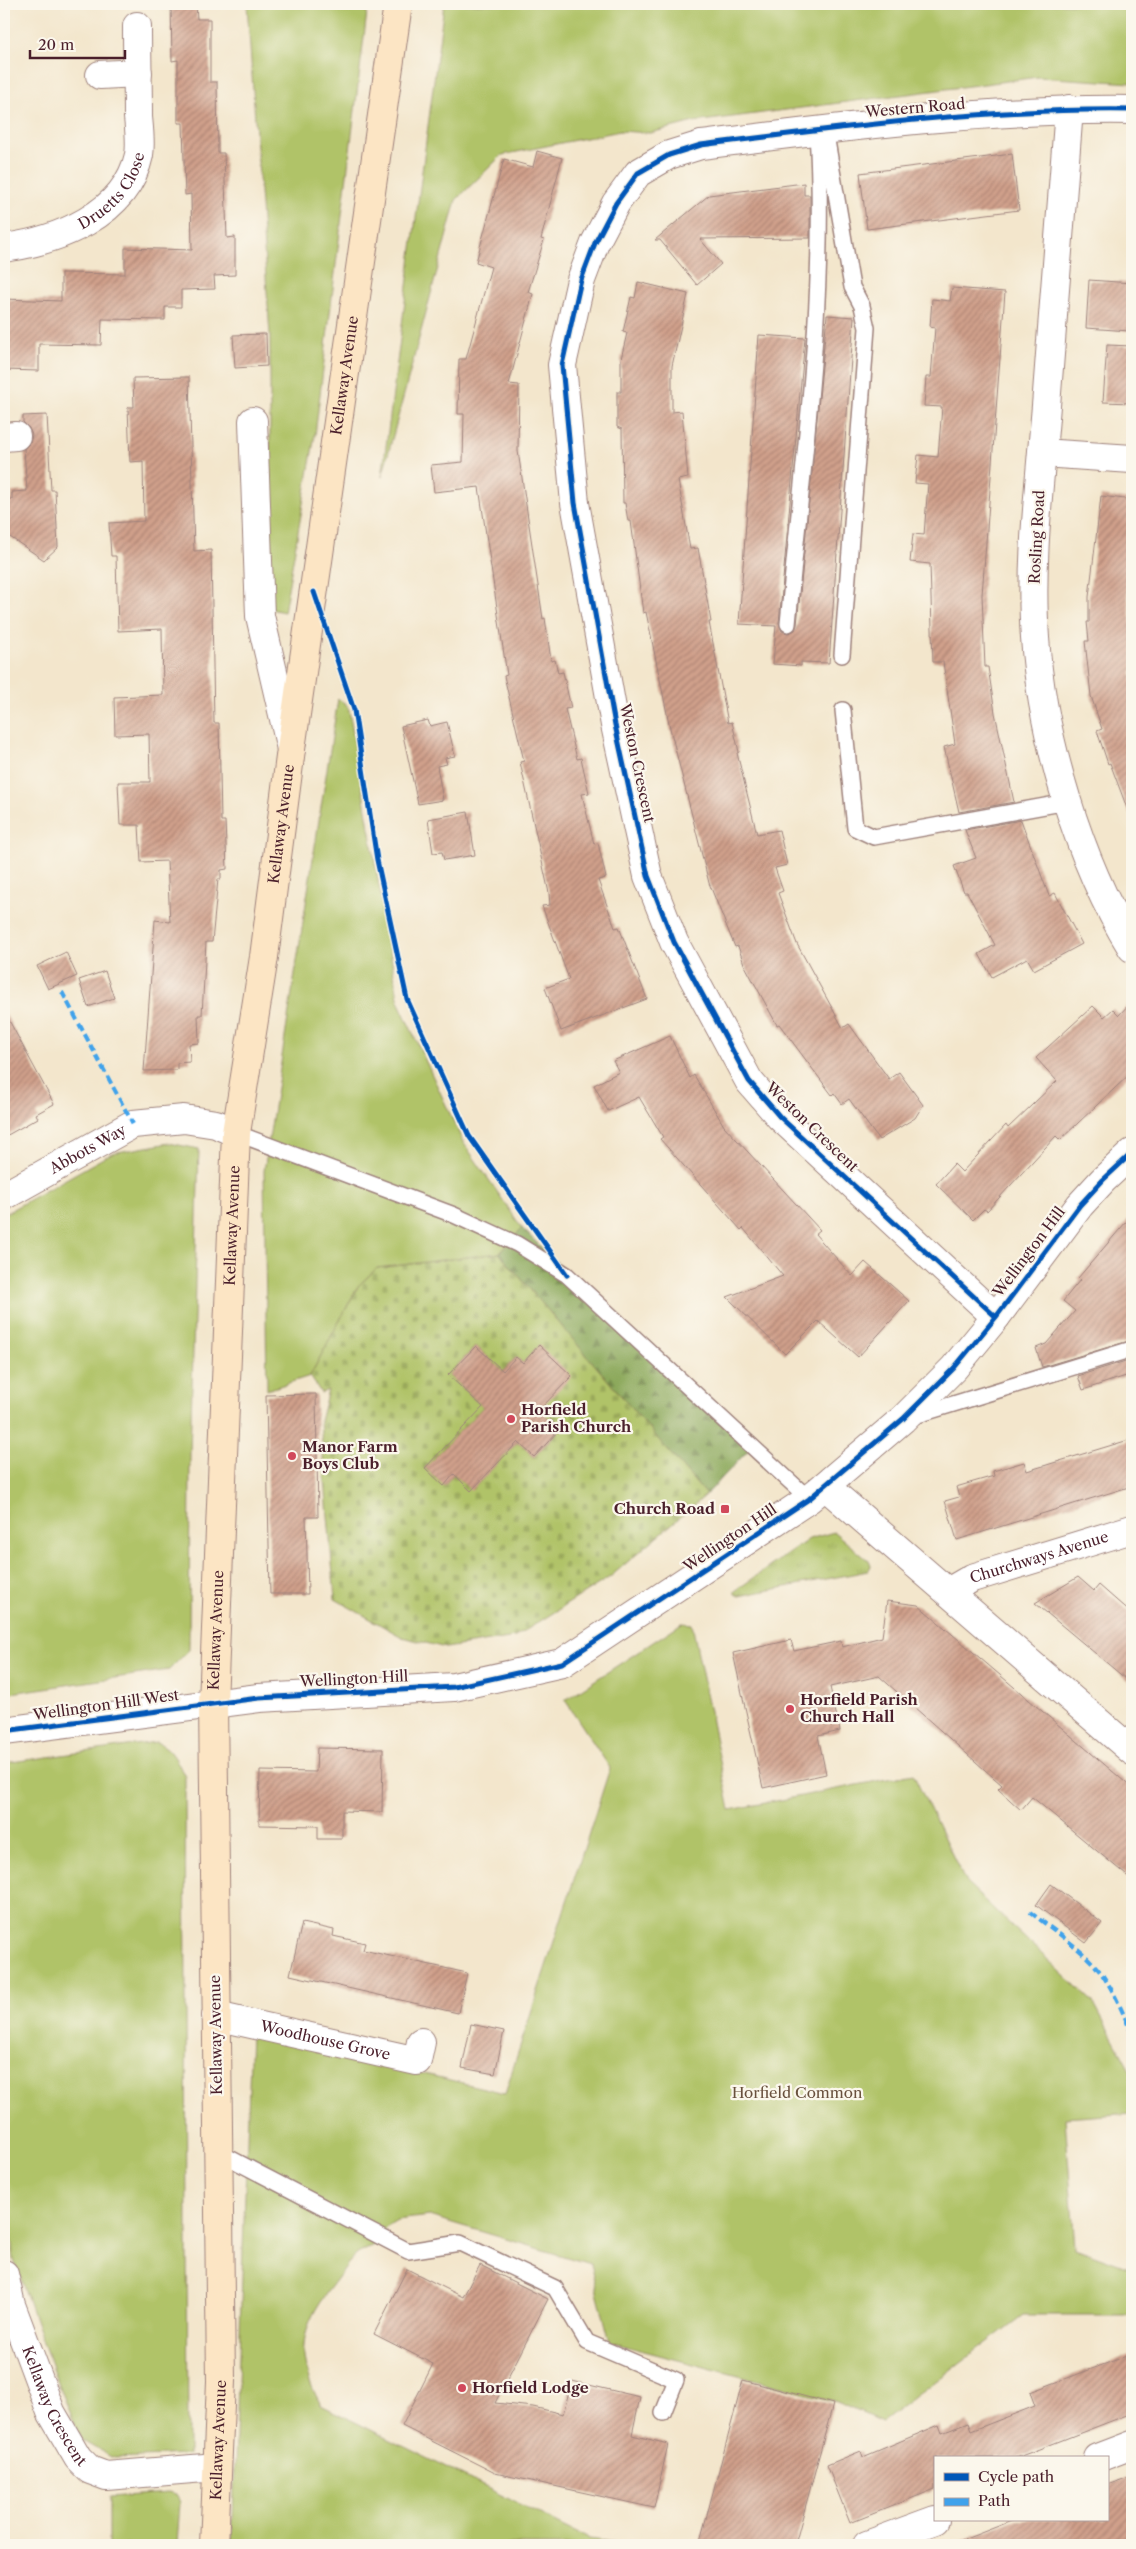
<svg xmlns="http://www.w3.org/2000/svg" width="1136" height="2549" font-family="'Libre Caslon Text',serif">
<style>
.grass{fill:url(#grass-tufts);stroke:#7d7149}
.forest{fill:url(#forest-firs);stroke:#6b6444}
.cemetery{fill:url(#cemetery-stones);stroke:#7d7149;fill-rule:evenodd}
.green{fill:#b0c367;stroke:#7d7149}
.building{fill:url(#building-hatch)}
.lines{fill:none;stroke-linecap:round;stroke-linejoin:round}
.service-casing{stroke:#9e827c;stroke-width:18}
.minor-casing{stroke:#9e827c;stroke-width:30}
.tertiary-casing{stroke:#9e827c;stroke-width:30}
.secondary-casing{stroke:#9e827c;stroke-width:30}
.service{stroke:#fff;stroke-width:15}
.minor{stroke:#fff;stroke-width:28}
.tertiary{stroke:#fff;stroke-width:28}
.secondary{stroke:#fce5c4;stroke-width:28}
.quiet{stroke:#40a2eb;stroke-width:4;stroke-dasharray:8 4;stroke-linecap:butt}
.cycleway-casing{stroke:#fbf7ec;stroke-width:8}
.cycleway{stroke:#0057b8;stroke-width:5}
.poi-dot{fill:#d1495b;stroke:#fbf7ec;stroke-width:2}
.labels{text-anchor:middle;stroke-width:4.5;stroke-linejoin:round;paint-order:stroke}
.street-label{font-size:15px;fill:#4a1f2b;stroke:#fbf7ec}
.poi-label{font-size:15px;font-weight:bold;fill:#4a1f2b;stroke:#fbf7ec;text-anchor:start}
.park-label{font-size:15px;fill:#69503d;stroke:#fbf7ec}
</style>
<defs>
<pattern id="grass-tufts" width="24" height="20" patternUnits="userSpaceOnUse" patternTransform="scale(1.25)"><rect width="24" height="20" fill="#b0c367"/><path d="M3 7l-1-3M5 7V3M7 7l1-3M15 17l-1-3M17 17v-4M19 17l1-3" fill="none" stroke="#99a75a"/></pattern>
<pattern id="forest-firs" width="22" height="20" patternUnits="userSpaceOnUse" patternTransform="scale(1.25)"><rect width="22" height="20" fill="#8ca95c"/><path d="M5 1l3.5 6h-7zM16 11l3.5 6h-7z" fill="#74894c"/></pattern>
<pattern id="cemetery-stones" width="16" height="16" patternUnits="userSpaceOnUse" patternTransform="scale(1.25)"><rect width="16" height="16" fill="#b0c367"/><path d="M2 7V4a2 2 0 0 1 4 0v3zM10 15v-3a2 2 0 0 1 4 0v3z" fill="#99a75a"/></pattern>
<pattern id="building-hatch" width="6" height="6" patternUnits="userSpaceOnUse" patternTransform="scale(1.25)"><rect width="6" height="6" fill="#d0a08b"/><path d="M-1 1l2-2M0 6l6-6M5 7l2-2" fill="none" stroke="#ab8272"/></pattern>
</defs>
<rect width="100%" height="100%" fill="#fbf7ec"/>
<filter id="ink" filterUnits="userSpaceOnUse"><feTurbulence type="fractalNoise" baseFrequency=".02" numOctaves="2"/><feDisplacementMap in="SourceGraphic" scale="10" xChannelSelector="R" yChannelSelector="G"/><feConvolveMatrix kernelMatrix="1 2 1 2 8 2 1 2 1" color-interpolation-filters="sRGB"/></filter>
<filter id="wash" filterUnits="userSpaceOnUse"><feTurbulence type="fractalNoise" baseFrequency=".0096" numOctaves="4" result="noise"/><feDisplacementMap in="SourceGraphic" scale="20" xChannelSelector="R" yChannelSelector="G"/><feGaussianBlur stdDeviation="1.12" result="paint"/><feColorMatrix in="noise" values="0 0 0 0 0 0 0 0 0 0 0 0 0 0 0 0 0 1.4 0 .05"/><feComposite in="paint" operator="in"/></filter>
<g filter="url(#wash)">
<rect width="100%" height="100%" fill="#f3e6cc"/>
<!-- grass -->
<path class="grass" d="M834,1532L869,1561L871,1566L868,1571L739,1596L735,1594V1591L809,1539Z"/>
<!-- forest -->
<path class="forest" d="M522,1228L654,1359L757,1441L706,1495L499,1253Z"/>
<!-- cemetery -->
<path class="cemetery" d="M499,1253L706,1495L610,1577L515,1637L446,1648L402,1637L335,1599L320,1421L328,1390L321,1393L310,1376L358,1286L377,1268ZM539,1345L540,1409L560,1429L534,1457L518,1442L472,1490L454,1474L444,1485L425,1468L483,1407L448,1375L476,1346L503,1371L516,1357L523,1363Z"/>
<!-- green -->
<path class="green" d="M247,4H368L315,435L284,612L270,609V335Z
M444,4H1132V83L1038,77L694,122L650,133L620,131L502,155L456,200L382,477Z
M338,699L346,704L349,710L399,1003L463,1142L522,1228L499,1253L377,1268L358,1286L310,1376L267,1390L264,1171Z
M169,1143L199,1149L190,1454L189,1650L169,1670L4,1694V1214L112,1153Z
M682,1623L692,1624L730,1810L913,1774L966,1883L1094,2003L1132,2074V2113L1065,2118L1075,2248L1132,2269V2315H1023L882,2422L837,2402L610,2342L590,2264L429,2216L397,2220L387,2226L372,2247C354,2252 348,2264 337,2279C301,2325 292,2352 321,2405L589,2539L634,2545H232L251,2033L505,2093L610,1768L565,1700Z
M156,1742C173,1748 177,1762 185,1777L188,2455L114,2458L81,2439L54,2373L14,2260L4,2185V1763Z
M168,2493L176,2495L180,2502L177,2545H109V2497Z"/>
<g id="blocks">
<!-- building -->
<path class="building" d="M171,4H196L197,19H210V82H217L218,153H224L227,238L235,237V275L214,276L215,289L181,290V307H165V320L102,319L101,345L39,344V371L4,370V299L61,301V273L125,274V248L192,250L191,194L185,195L183,123H178V60L172,61Z
M537,151L562,158L541,239L544,240L528,292L533,294L509,384L519,385L518,451L543,619L545,618L551,661L555,660L558,673L563,672L571,708L565,709L577,759L581,758L589,793L582,794L594,844L598,843L606,878L598,880L615,928L619,927L647,999L561,1031L545,988L569,979L542,906L550,905L549,893L520,762L524,761L504,676L507,675L479,487L434,492L431,465L463,462L464,414H458L459,359H466L491,267L476,262L504,159L533,167Z
M1012,154L1019,210L867,229L860,173Z
M804,183V195H810V238L700,239L721,264L697,285L660,240H655L709,195Z
M1089,280L1132,283L1130,331L1086,328Z
M638,282L688,294L672,366V412L682,411L688,478L678,480L690,549L698,548L711,622H709L728,723L732,722L739,752L737,753L757,834L779,830L787,865L775,868L783,891L778,893L797,944L843,1028L849,1024L889,1079L899,1072L923,1105L915,1118L879,1140L849,1099L842,1104L834,1093L832,1095L779,1024L777,1025L744,964L738,946L735,947L709,883L670,728L646,612L643,613L631,521H628L625,503H623L622,429L617,427V392H621V359L627,333L623,332L631,297L635,298Z
M952,288L1005,292L982,595L985,667H988L995,713L1014,802L959,812L944,747L955,744L943,662H933L930,564L910,562L913,534L924,535L928,484L915,483L918,455L938,457L942,407L924,406L926,377H931L935,328L930,327L932,299L950,301Z
M827,315L854,317L829,663L801,662V666L773,664L776,626L739,624L759,335L805,338L779,623L782,631L788,633L795,630L797,625Z
M266,334L267,366L235,368L233,335Z
M1107,345L1132,346V403L1103,402Z
M189,377L194,551L211,550L214,723H219L221,821H225L227,869L221,870V879H218L212,942H206L202,1015H198L199,1043L189,1044L190,1062L177,1063V1070L144,1071L155,920L170,922L167,861L141,862L139,825H120L118,782H150L149,734L115,735L114,697L163,695L162,629L118,631L116,556H111L109,523L144,521L143,461L130,462L128,407H134L133,378Z
M47,415L51,490H55L58,547L44,560L4,533V499H12V492L27,491L24,449L30,443L32,435L29,428L23,422V416Z
M1101,496L1132,500V582H1126L1132,630V815L1130,816L1110,763L1108,764L1097,731L1102,729L1091,696L1085,641H1089L1087,622H1089V597Z
M428,720L430,726L447,722L455,756L445,758L447,764L437,766L443,800L418,804L401,726Z
M468,812L475,855L444,860L442,852L433,853L428,819Z
M1021,820L1049,896L1055,893L1082,944L1034,970L1027,958L992,977L979,954L995,945L967,892H964L954,866L976,858L965,830Z
M66,952L77,976L48,989L37,966Z
M105,971L114,998L88,1007L79,980Z
M1132,1001V1072L1060,1140L1056,1136L987,1211L984,1209L973,1220L936,1184L954,1164L962,1172L1006,1125L1008,1128L1057,1081L1036,1058L1093,1006L1104,1017L1113,1009L1119,1015Z
M4,1011L54,1104L36,1114L38,1118L4,1137Z
M670,1036L690,1078L694,1075L724,1126L820,1230L815,1234L852,1276L865,1262L909,1301L858,1357L818,1321L785,1354L727,1297L783,1276L743,1228L741,1230L660,1139L663,1137L639,1097L608,1111L594,1085L619,1072L613,1061Z
M1132,1215V1340L1042,1367L1036,1348L1046,1344L1075,1311L1063,1301L1080,1280L1078,1278Z
M539,1345L572,1376L540,1409L560,1429L534,1457L518,1442L471,1491L454,1474L444,1486L425,1468L483,1407L448,1375L476,1346L503,1371L516,1357L523,1363Z
M1132,1359V1374L1083,1390L1078,1376Z
M316,1394L318,1517H306L308,1594H270L266,1395Z
M1132,1439V1486L957,1540L945,1501L959,1497L956,1487L994,1476L993,1471L1024,1462L1027,1471Z
M1078,1577L1094,1591L1099,1585L1132,1614V1684L1035,1603Z
M887,1601L918,1605L1132,1788V1880L1032,1797L1021,1810L998,1789L1002,1785L879,1676L830,1687L840,1731L818,1736L826,1774L763,1788L733,1653L791,1640L794,1651L841,1641L842,1647L882,1637Z
M317,1748L383,1749L382,1812L342,1811V1839H318V1826L259,1825L260,1771L316,1772Z
M1051,1884L1102,1923L1086,1943L1036,1905Z
M302,1923L334,1930L333,1936L365,1943L363,1950L467,1973L458,2013L290,1975Z
M471,2024L504,2031L495,2074L462,2068Z
M480,2265L548,2299L495,2403L533,2407L563,2414L572,2381L640,2397L632,2435L668,2444L654,2508L495,2473L402,2426L433,2364L374,2334L407,2269L463,2297Z
M1132,2354V2413L1016,2458H935V2489L850,2523L827,2465L861,2451L863,2457L939,2425L942,2433L968,2423L971,2431L1035,2406L1030,2392Z
M743,2380L833,2404L795,2545H699Z
M1132,2476V2545H955V2543L1014,2520H1107V2485Z"/>
</g>
</g>
<g filter="url(#ink)">
<use href="#blocks" fill-opacity="0" stroke="#9e827c" stroke-width="1"/>
<g class="lines">
<defs>
<path id="service" d="M825,129L852,287L862,306L867,328L842,655
M788,624C803,461 827,296 817,132
M843,710L855,828L874,837L1067,802
M236,1133L454,1215L517,1244L567,1275L809,1499
M911,1417L1132,1349
M218,2152L408,2251L460,2243L555,2288L587,2342L676,2380L663,2413"/>
<g id="minor">
<path d="M100,75L138,73"/>
<path d="M1069,109C1062,204 1054,298 1047,393C1041,474 1029,557 1035,638C1042,738 1079,863 1132,948"/>
<path id="s1" d="M4,248C57,241 126,215 139,155C141,143 139,128 138,117C138,86 137,56 137,26"/>
<path d="M253,421L260,616L291,749"/>
<path d="M4,437L16,436"/>
<path d="M1042,453L1132,459"/>
<path id="s2" d="M4,1196L133,1124L184,1119L216,1124L236,1133"/>
<path d="M996,1317L780,1117L749,1081L674,942L648,876L615,725L575,503L562,365L581,280L595,243L616,203L638,173L669,155L701,145C844,127 987,108 1132,110"/>
<path d="M825,1486L1132,1751"/>
<path id="s3" d="M948,1592L972,1578L1132,1529"/>
<path id="s4" d="M216,2016L417,2061L421,2042"/>
<path id="s5" d="M4,2274L11,2305L51,2412L78,2458L90,2470L106,2476L217,2467"/>
<path d="M1098,2458L1132,2445"/>
<path d="M867,2545L935,2520"/>
</g>
<path id="tertiary" d="M4,1731L259,1698L454,1687L562,1663L809,1499L903,1419L954,1368L996,1317L1080,1205L1103,1180L1132,1153"/>
<g id="secondary">
<path id="s6" d="M214,2545L221,2381L213,1703L236,1133L264,957L291,749L398,4"/>
</g>
</defs>
<!-- service casing -->
<use href="#service" class="service-casing"/>
<!-- minor casing -->
<use href="#minor" class="minor-casing"/>
<!-- tertiary casing -->
<use href="#tertiary" class="tertiary-casing"/>
<!-- secondary casing -->
<use href="#secondary" class="secondary-casing"/>
<!-- service -->
<use href="#service" class="service"/>
<!-- minor -->
<use href="#minor" class="minor"/>
<!-- tertiary -->
<use href="#tertiary" class="tertiary"/>
<!-- secondary -->
<use href="#secondary" class="secondary"/>
<!-- quiet -->
<path class="quiet" d="M62,992L133,1124
M1030,1912C1054,1931 1083,1949 1101,1973C1114,1991 1124,2014 1132,2035"/>
<defs>
<path id="cycleway" d="M314,592L354,710L377,860L407,999L469,1136L567,1275
M996,1317L780,1117L749,1081L674,942L648,876L615,725L575,503L562,365L581,280L595,243L616,203L638,173L669,155L701,145C844,127 987,108 1132,110
M4,1731L259,1698L454,1687L562,1663L809,1499L903,1419L954,1368L996,1317L1080,1205L1103,1180L1132,1153"/>
</defs>
<!-- cycleway casing -->
<use href="#cycleway" class="cycleway-casing"/>
<!-- cycleway -->
<use href="#cycleway" class="cycleway"/>
</g>
</g>
<!-- markers -->
<g class="poi-dot">
<circle cx="511" cy="1419" r="5"/>
<circle cx="292" cy="1456" r="5"/>
<rect x="720" y="1504" width="10" height="10" rx="2.5"/>
<circle cx="790" cy="1709" r="5"/>
<circle cx="462" cy="2388" r="5"/>
</g>
<g class="labels">
<!-- street labels -->
<g class="street-label">
<text transform="translate(915 108) rotate(-5)" y="5">Western Road</text>
<text dy="5" stroke="none"><textPath href="#s1" startOffset="128">Druetts Close</textPath></text>
<text dy="5" stroke="none"><textPath href="#s6" startOffset="2178">Kellaway Avenue</textPath></text>
<text transform="translate(1037 537) rotate(-87)" y="5">Rosling Road</text>
<text transform="translate(637 763) rotate(78)" y="5">Weston Crescent</text>
<text dy="5" stroke="none"><textPath href="#s6" startOffset="1725">Kellaway Avenue</textPath></text>
<text transform="translate(812 1127) rotate(44)" y="5">Weston Crescent</text>
<text dy="5" stroke="none"><textPath href="#s2" startOffset="96">Abbots Way</textPath></text>
<text dy="5" stroke="none"><textPath href="#s6" startOffset="1320">Kellaway Avenue</textPath></text>
<text transform="translate(1029 1252) rotate(-53)" y="5">Wellington Hill</text>
<text transform="translate(730 1538) rotate(-34)" y="5">Wellington Hill</text>
<text dy="5" stroke="none"><textPath href="#s3" startOffset="98">Churchways Avenue</textPath></text>
<text dy="5" stroke="none"><textPath href="#s6" startOffset="915">Kellaway Avenue</textPath></text>
<text transform="translate(354 1679) rotate(-3)" y="5">Wellington Hill</text>
<text transform="translate(106 1705) rotate(-8)" y="5">Wellington Hill West</text>
<text transform="translate(216 2035) rotate(-91)" y="5">Kellaway Avenue</text>
<text dy="5" stroke="none"><textPath href="#s4" startOffset="112">Woodhouse Grove</textPath></text>
<text dy="5" stroke="none"><textPath href="#s5" startOffset="142">Kellaway Crescent</textPath></text>
<text dy="5" stroke="none"><textPath href="#s6" startOffset="105">Kellaway Avenue</textPath></text>
</g>
<!-- poi labels -->
<g class="poi-label">
<text x="521" y="1415">Horfield<tspan x="521" dy="17">Parish Church</tspan></text>
<text x="302" y="1452">Manor Farm<tspan x="302" dy="17">Boys Club</tspan></text>
<text x="715" y="1514" text-anchor="end">Church Road</text>
<text x="800" y="1705">Horfield Parish<tspan x="800" dy="17">Church Hall</tspan></text>
<text x="472" y="2393">Horfield Lodge</text>
</g>
<!-- park labels -->
<g class="park-label">
<text x="797" y="2098">Horfield Common</text>
</g>
</g>
<!-- margin -->
<rect width="1136" height="2549" fill="none" stroke="#fbf7ec" stroke-width="20"/>
<!-- legend -->
<rect x="934" y="2456" width="175" height="65" fill="#fbf7ec" stroke="#b4a19f"/>
<rect x="944" y="2473" width="25" height="8" fill="#0057b8" stroke="#b4a19f"/>
<text x="978" y="2482" font-size="15" fill="#4a1f2b">Cycle path</text>
<rect x="944" y="2498" width="25" height="8" fill="#40a2eb" stroke="#b4a19f"/>
<text x="978" y="2506" font-size="15" fill="#4a1f2b">Path</text>
<!-- scale -->
<path d="M30 50v8h95v-8" fill="none" stroke="#4a1f2b" stroke-width="2.5"/>
<text x="38" y="50" font-size="15" fill="#4a1f2b" stroke="#fbf7ec" stroke-width="4" paint-order="stroke">20 m</text>
</svg>
